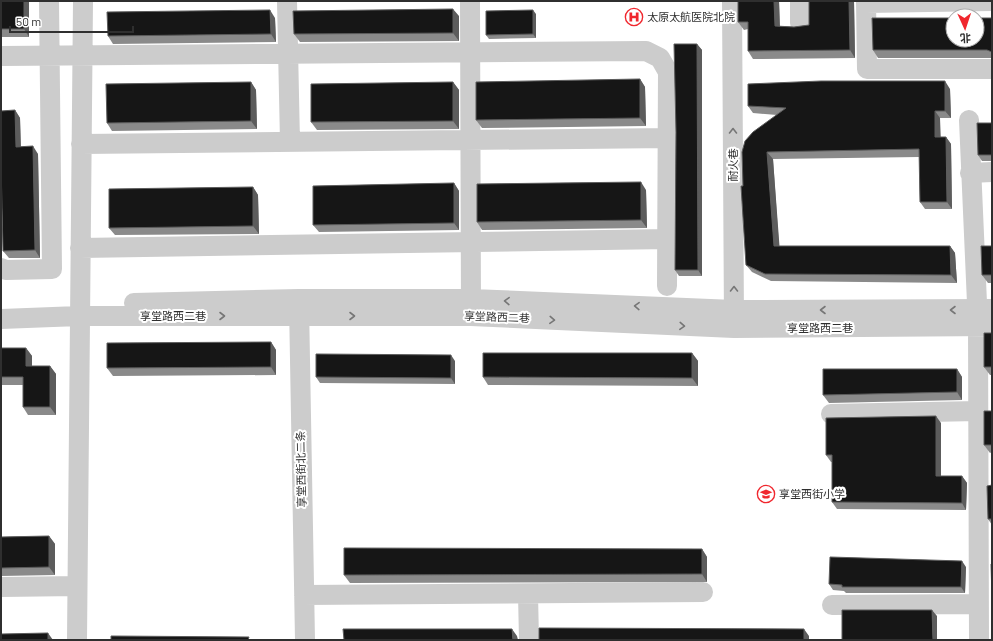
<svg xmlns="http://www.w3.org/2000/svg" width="993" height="641" font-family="Barlow,'Noto Sans SC',sans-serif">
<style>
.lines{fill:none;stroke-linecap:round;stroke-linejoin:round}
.minor{stroke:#ccc;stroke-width:20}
.wall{fill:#8a8a8a}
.shaded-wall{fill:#5c5c5c}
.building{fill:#161616;stroke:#5c5c5c}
.oneway{stroke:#767676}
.labels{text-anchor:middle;stroke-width:4;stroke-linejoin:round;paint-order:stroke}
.poi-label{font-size:11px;fill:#2f2f2f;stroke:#fff;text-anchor:start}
.street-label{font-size:11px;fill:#2f2f2f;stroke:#fff}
</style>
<rect width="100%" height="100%" fill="#fff"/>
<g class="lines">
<!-- minor -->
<path class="minor" d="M287,1L290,142
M470,1L471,312
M732,1L734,322
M800,1V23
M866,1L867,69H992
M866,3L992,1
M1,56L646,51L660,58L668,72L667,286
M969,120L978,326L979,640
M81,144L669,138
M970,173L992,172
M80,248L668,239
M1,268L6,270L52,269L49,1
M134,303L299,299H471L734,310L992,309
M299,304L305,640
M1,319L79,316H471L734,328L992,326
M831,414L977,411
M1,587L77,586
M528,594L529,640
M304,595L703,592
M832,605L978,604
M77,640L83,1"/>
</g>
<!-- wall -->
<path class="wall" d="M1,1H29V37H1Z
M738,1H779L780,26L794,27L809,25V1H854L855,58L753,59L748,51V29L744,30L738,22Z
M536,14V38L489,39L486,35Z
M459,16V41L300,42L294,34Z
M275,18L276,42L113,44L108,36Z
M992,18V58H878L873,50Z
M697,44L702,50V276H679L675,270L676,132Z
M640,79L645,87L646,126L482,128L476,120Z
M251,82L256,90L257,129L112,131L107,123Z
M453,82L459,90V129L317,130L311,122Z
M950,89L951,118H940V137H946L951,144L952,209H925L920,202L919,157L773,159L779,246H950L955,253L957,283L771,281L752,272L746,265L743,186L777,115L753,113L748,106Z
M15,110L20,118L21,147L38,154L40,258H9L3,251Z
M992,123V161H982L978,155Z
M454,183L459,191V230L319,232L313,225Z
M253,187L258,195L259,234L115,235L109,228Z
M646,190L647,228L482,230L477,222Z
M992,246V283H988L982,275Z
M992,333V375H990L984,367Z
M271,342L276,350V375L113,376L107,368Z
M1,348H26L32,356V366H50L56,374V415H28L23,407V385H1Z
M692,353L698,361V386L488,385L483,377Z
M455,361V384L320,383L316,377Z
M957,369L962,377V400L829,403L823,395Z
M992,411V452L990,453L984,445Z
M941,423V476H962L967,483L966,510L837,509L832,502V462H831L826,455Z
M992,485V525L988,519Z
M49,536L55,544V575L1,576V537Z
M702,549L707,557V582L350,583L344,575Z
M966,567L965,593H846L844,591L833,590L829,584Z"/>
<!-- shaded-wall -->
<path class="shaded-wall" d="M24,1H29V37L24,29Z
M774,1H779L780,33L775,26Z
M849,1H854L855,58L850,50Z
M453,9L459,16V41L453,33Z
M270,10L275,18L276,42L271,34Z
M533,10L536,14V38L533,34Z
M697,44L702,50V276L698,270Z
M640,79L645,87L646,126L640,118Z
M945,81L950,89L951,118L945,111Z
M251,82L256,90L257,129L251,121Z
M453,82L459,90V129L453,121Z
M15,110L20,118L21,155L16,147Z
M935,111L940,118L941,144L935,137Z
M946,137L951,144L952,209L947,202Z
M33,146L38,154L40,258L35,250Z
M767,152L773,159L780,253L774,246Z
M641,182L646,190L647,228L641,220Z
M454,183L459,191V230L454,223Z
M253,187L258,195L259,234L253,226Z
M950,246L955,253L957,283L951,275Z
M271,342L276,350V375L271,367Z
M26,348L32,356V374L26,366Z
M692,353L698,361V386L692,378Z
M451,355L455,361V384L451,378Z
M50,366L56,374V415L50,407Z
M957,369L962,377V400L957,392Z
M936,416L941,423V483L936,476Z
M962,476L967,483L966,510L962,503Z
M49,536L55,544V575L49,567Z
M702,549L707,557V582L702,574Z
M962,561L966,567L965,593L961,587Z
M932,610L937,616V640H933Z
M512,629L517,636L518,640H513Z
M804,629L809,636V640H804Z
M48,633L53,640H48Z"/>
<!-- building -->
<path class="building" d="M1,1H24V29H1Z
M738,1H774L775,26L794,27L809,25V1H849L850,50L748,51V22H738Z
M453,9V33L294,34L293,11Z
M270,10L271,34L108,36L107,12Z
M533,10V34L486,35V11Z
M872,18H953V40H977V18H992V52L987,50H873Z
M674,44H697L698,270H675L676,132Z
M640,79V118L476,120V82Z
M821,81H945V111H935V137H946L947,202H920L919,149L767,152L774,246H950L951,275L765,274L746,265L741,186H743L742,152L745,141L753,132L786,108L748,106V84Z
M251,82V121L107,123L106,84Z
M453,82V121L311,122V84Z
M15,110L16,147L33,146L35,250L3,251L1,164V111Z
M977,123H992V155H978Z
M641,182V220L477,222V184Z
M454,183V223L313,225V186Z
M253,187V226L109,228V189Z
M981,246H992V275H982Z
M984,333H992V367H984Z
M271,342V367L107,368V343Z
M1,348H26V366H50V407H23V377H1Z
M483,353H692V378L483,377Z
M316,354L451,355V378L316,377Z
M823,369H957V392L823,395Z
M984,411H992V445H984Z
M936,416V476H962V503L832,502V455H826V418Z
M992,485V519H988L987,486Z
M49,536V567L1,568V537Z
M344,548L702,549V574L344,575Z
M830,557L962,561L961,587H842V585L829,584Z
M991,564H992V598Z
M842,610H932L933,640H842Z
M539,628L804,629V640H539Z
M343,629H512L513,640H344Z
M48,633V640H1V634Z
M111,636L249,637L248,640H111Z"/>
<!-- one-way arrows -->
<defs><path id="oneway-chevron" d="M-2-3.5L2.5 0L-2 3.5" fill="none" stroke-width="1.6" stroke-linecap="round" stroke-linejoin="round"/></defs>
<g class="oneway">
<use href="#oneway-chevron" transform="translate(733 131) rotate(-90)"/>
<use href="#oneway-chevron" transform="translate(734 289) rotate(-90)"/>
<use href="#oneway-chevron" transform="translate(507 301) rotate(-178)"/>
<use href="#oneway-chevron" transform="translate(637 306) rotate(-178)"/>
<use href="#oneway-chevron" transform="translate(823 310) rotate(180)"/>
<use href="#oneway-chevron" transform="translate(953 310) rotate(180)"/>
<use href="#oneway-chevron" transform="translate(222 316)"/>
<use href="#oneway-chevron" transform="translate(352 316)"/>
<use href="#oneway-chevron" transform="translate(552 320) rotate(3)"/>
<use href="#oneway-chevron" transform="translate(682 326) rotate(3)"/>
</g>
<!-- icons -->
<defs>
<symbol id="hospital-ring" viewBox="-11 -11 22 22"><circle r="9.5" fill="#fff" stroke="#f0272e" stroke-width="1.5"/><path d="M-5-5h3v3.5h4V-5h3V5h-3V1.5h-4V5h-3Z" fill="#f0272e"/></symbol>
<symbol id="school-ring" viewBox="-11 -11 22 22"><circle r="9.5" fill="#fff" stroke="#f0272e" stroke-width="1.5"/><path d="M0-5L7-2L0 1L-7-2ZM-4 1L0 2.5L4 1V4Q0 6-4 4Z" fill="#f0272e"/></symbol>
</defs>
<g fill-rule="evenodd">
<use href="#hospital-ring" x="624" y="7" width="20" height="20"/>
<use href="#school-ring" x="756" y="484" width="20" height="20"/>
</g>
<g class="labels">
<!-- poi labels -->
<g class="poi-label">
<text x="647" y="21">太原太航医院北院</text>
<text x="779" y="498">享堂西街小学</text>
</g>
<!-- street labels -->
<g class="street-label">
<text transform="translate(733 165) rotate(-90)" y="4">耐火巷</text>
<text x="173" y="320">享堂路西二巷</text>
<text transform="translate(497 317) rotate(2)" y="4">享堂路西二巷</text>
<text x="820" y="332">享堂路西二巷</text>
<text transform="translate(301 469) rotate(-91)" y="4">享堂西街北二条</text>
</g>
</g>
<!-- border -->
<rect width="993" height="641" fill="none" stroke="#2f2f2f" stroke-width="4"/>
<!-- north arrow -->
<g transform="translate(965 28) rotate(177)"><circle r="19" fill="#ffffff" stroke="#acacac"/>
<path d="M0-3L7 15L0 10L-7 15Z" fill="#f0272e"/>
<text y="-6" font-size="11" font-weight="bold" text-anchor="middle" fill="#2f2f2f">北</text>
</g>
<!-- scale -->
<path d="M10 26v6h123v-6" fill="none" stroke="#2f2f2f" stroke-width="2"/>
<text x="16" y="26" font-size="12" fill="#2f2f2f" stroke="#ffffff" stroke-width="3" paint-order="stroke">50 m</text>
</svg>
